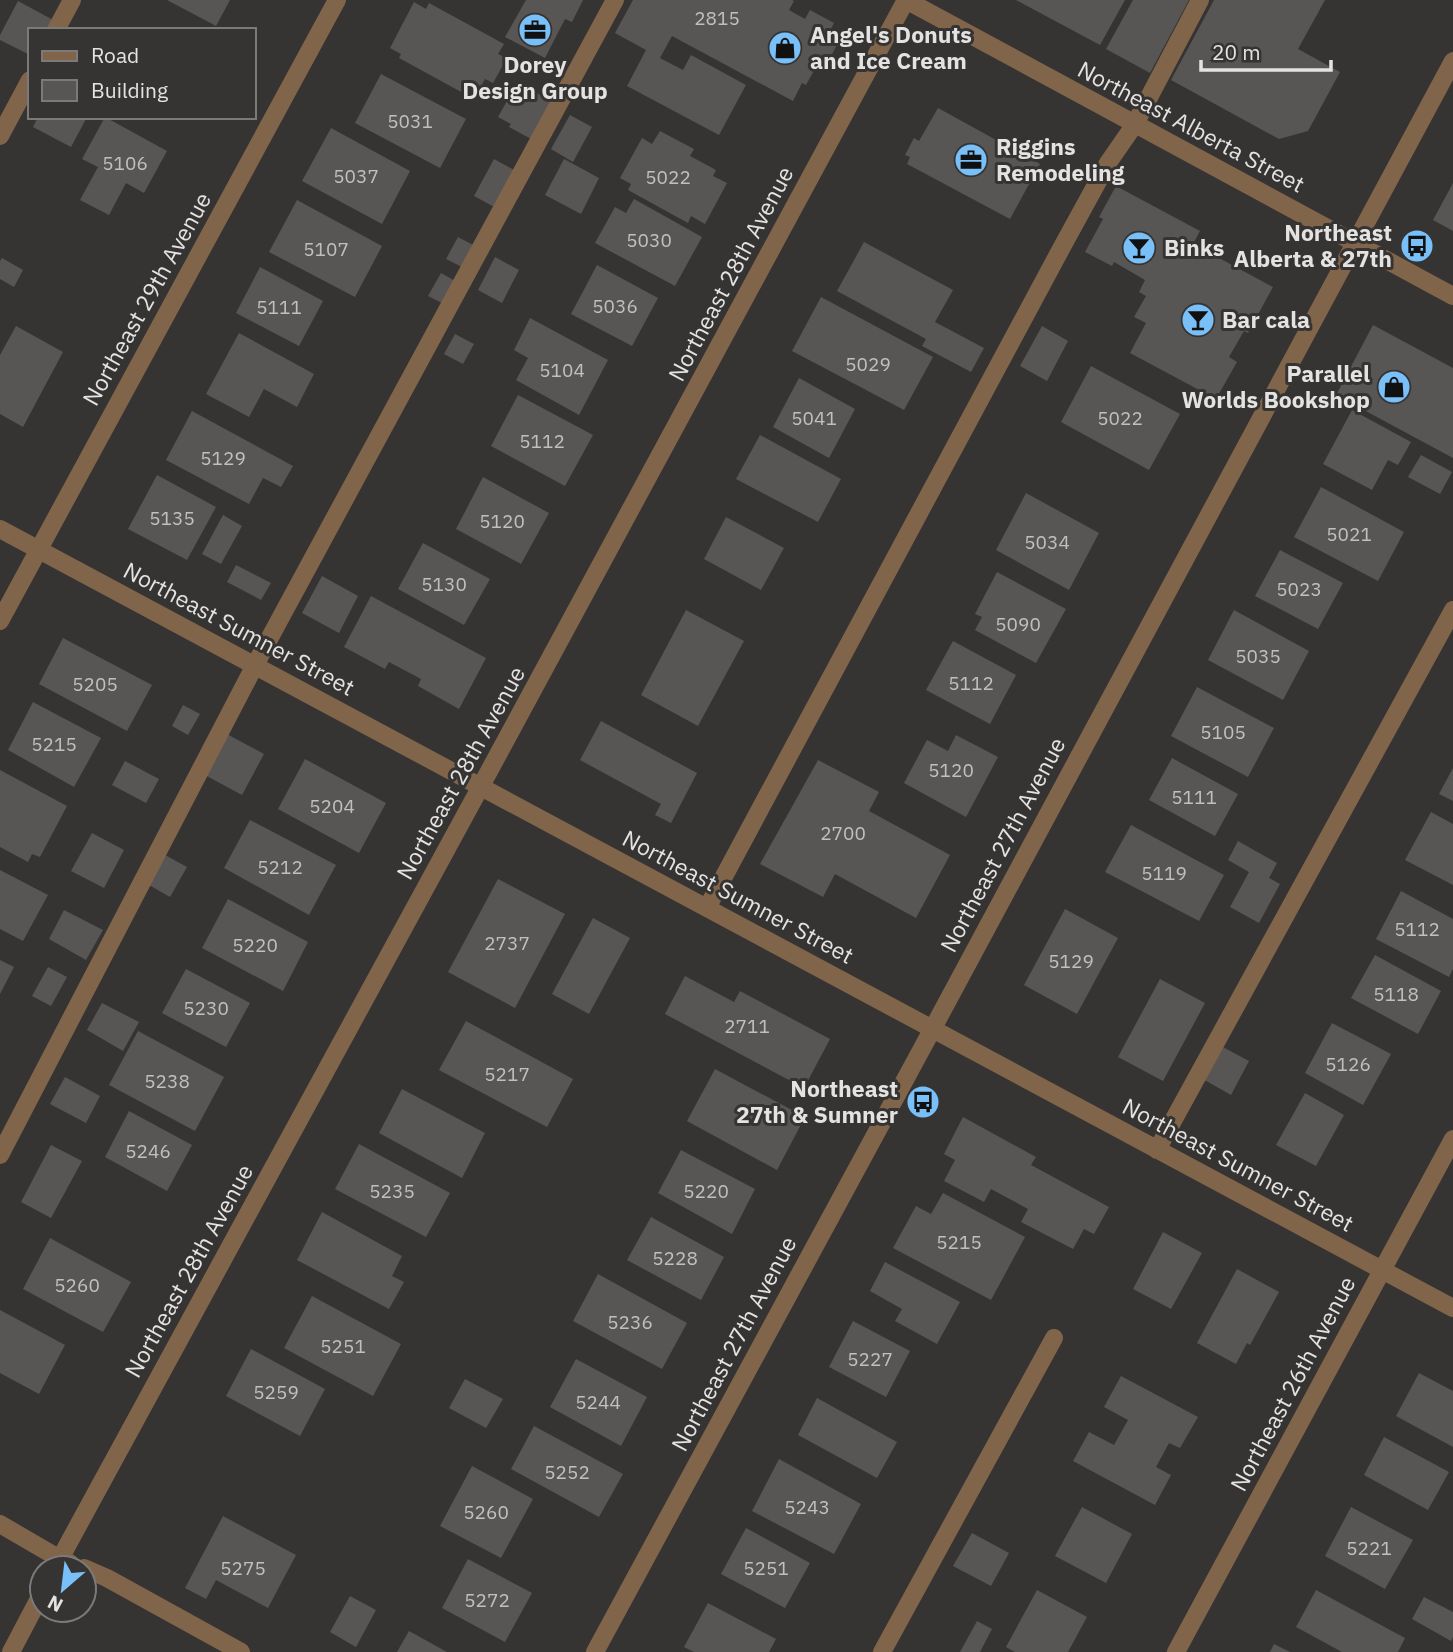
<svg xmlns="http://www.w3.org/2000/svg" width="1453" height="1652" font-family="'IBM Plex Sans',sans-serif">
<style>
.building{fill:#585654}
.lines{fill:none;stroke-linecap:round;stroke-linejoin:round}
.minor{stroke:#81654a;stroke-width:18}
.labels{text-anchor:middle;stroke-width:6;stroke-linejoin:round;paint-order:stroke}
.number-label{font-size:19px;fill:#c1c0be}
.poi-label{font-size:23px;font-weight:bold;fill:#e4e3e2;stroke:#363432;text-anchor:start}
.street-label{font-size:23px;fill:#e4e3e2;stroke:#363432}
</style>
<rect width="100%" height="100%" fill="#363432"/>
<!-- building -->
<path class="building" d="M167,0H230L216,26Z
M526,0H583L572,22L565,19L545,58L505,37Z
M633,0H792L794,1L789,10L805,19L810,10L834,23L829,33L840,39L828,62L821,58L806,85L802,83L793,101L672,36L660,58L683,70L691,55L746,85L719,135L627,86L646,50L615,33Z
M1016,0H1125L1100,45Z
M1133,0H1189L1150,73L1106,49Z
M1214,0H1325L1298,49L1340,72L1308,131L1279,139L1171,80Z
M18,1L55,21L50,30H30V55L0,40V35Z
M414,2L426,9L429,3L504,44L498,54L507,58L493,83L485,79L474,99L399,58L401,54L390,48Z
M381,74L466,119L440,168L355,123Z
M529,89L554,102L533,140L509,127L511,124L498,117L513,90L525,97Z
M938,108L1040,164L1010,219L907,164L910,157L905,155L914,138L919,141Z
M570,115L592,127L573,162L551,149Z
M38,117H87L71,147L33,127Z
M105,117L167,151L144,193L126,183L109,215L80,200L98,167L82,159Z
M331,128L410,171L382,224L302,181Z
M660,131L694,149L690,156L716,170L713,176L727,183L705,224L691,216L688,223L628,190L631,184L620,178L642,138L652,144Z
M494,159L516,171L496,208L474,196Z
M564,159L599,178L581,214L545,195Z
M1453,183V231L1433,220Z
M1116,186L1200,231L1193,244L1273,287L1248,333L1244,331L1229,357L1237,362L1216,399L1130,353L1146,323L1134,317L1146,296L1139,292L1145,280L1114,262L1112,266L1085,252L1103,219L1099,217Z
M634,199L702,237L675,286L595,243L615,207L626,213Z
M297,200L382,246L355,297L269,252Z
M458,237L475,246L464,268L446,259Z
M864,242L953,290L935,322L984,348L971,372L922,346L926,339L837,291Z
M495,257L519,270L502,303L478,290Z
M2,258L23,270L14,287L0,279V261Z
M597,265L658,298L632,346L571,314Z
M260,267L323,301L299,346L236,313Z
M441,273L457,282L444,304L428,296Z
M821,297L933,357L904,410L792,351Z
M530,318L608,360L579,415L516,380L528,358L514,350Z
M1373,325L1453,368V458L1336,395Z
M16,326L63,352L23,427L0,414V355Z
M1042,326L1068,341L1047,381L1020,366Z
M239,333L314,374L297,407L264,389L249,417L206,394Z
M455,334L474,344L463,364L444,354Z
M1091,366L1180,414L1149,470L1061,422Z
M799,378L855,409L829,458L773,427Z
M518,395L593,435L565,486L491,446Z
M1352,410L1411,442L1398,465L1388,460L1372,490L1323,464Z
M192,411L293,466L281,487L263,478L249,504L166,460Z
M760,435L841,479L818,522L736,479Z
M1421,455L1452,472L1440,494L1408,477Z
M157,475L216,507L187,560L128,529Z
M483,477L549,513L521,564L456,529Z
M1321,487L1404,532L1378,581L1294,537Z
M1026,493L1099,533L1069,590L996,550Z
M223,515L242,526L221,564L202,554Z
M726,517L784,548L761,590L704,559Z
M423,543L490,579L464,625L398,589Z
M1280,550L1343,583L1318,629L1255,596Z
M236,565L271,583L261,600L227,582Z
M997,572L1066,609L1036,663L975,630L982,617L975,614Z
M322,576L358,596L339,633L302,613Z
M371,596L486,658L459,709L418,686L421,679L389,662L385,669L344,647Z
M686,610L744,641L698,726L641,695Z
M1234,610L1309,651L1283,700L1208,660Z
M63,638L152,685L127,731L39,684Z
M953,641L1016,675L990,724L926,690Z
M1197,687L1274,728L1248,777L1171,736Z
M33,702L101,738L74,787L8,750Z
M183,705L200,714L188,735L172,726Z
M601,721L697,773L671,823L655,815L661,804L580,760Z
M225,733L264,754L242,795L203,774Z
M956,735L998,757L966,817L904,783L927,740L948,751Z
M1172,758L1238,794L1215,836L1149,800Z
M305,759L386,803L359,853L278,809Z
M818,760L879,792L869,811L950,855L916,918L835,874L823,897L760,864Z
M125,761L159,779L146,803L112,785Z
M1453,768V801L1439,794Z
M0,770L67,806L40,857L32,854L28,862L0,847Z
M1431,812L1453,824V885L1405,860Z
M250,820L336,865L309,915L224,868Z
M1131,825L1224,875L1199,921L1105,872Z
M92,833L124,850L104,888L71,871Z
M1238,841L1277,863L1269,878L1280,884L1259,923L1230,907L1249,872L1228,860Z
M165,855L187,867L170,897L149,885Z
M0,870L48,895L23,941L0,929Z
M498,879L565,914L515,1008L448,972Z
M1401,891L1453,919V969L1449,977L1376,939Z
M228,899L308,942L283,991L202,948Z
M1065,909L1118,938L1077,1014L1024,985Z
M64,910L103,930L86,960L49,939Z
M593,918L630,938L589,1014L552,994Z
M1375,955L1441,991L1418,1034L1351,998Z
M0,960L14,967L0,994Z
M48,967L67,977L51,1006L32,996Z
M186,969L250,1003L226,1047L162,1013Z
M685,976L734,1002L740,991L830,1039L804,1088L665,1014Z
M1160,979L1205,1003L1163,1081L1118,1057Z
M102,1003L139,1022L123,1051L87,1030Z
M466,1021L573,1079L547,1127L439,1070Z
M1332,1023L1391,1054L1363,1105L1305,1073Z
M138,1031L224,1077L195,1131L109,1085Z
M1219,1045L1249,1061L1231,1095L1201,1078Z
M715,1069L805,1117L777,1170L687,1121Z
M65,1077L100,1096L86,1123L50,1104Z
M402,1089L485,1133L462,1178L379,1133Z
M1305,1093L1344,1115L1316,1166L1276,1145Z
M129,1111L192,1145L167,1191L105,1157Z
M963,1117L1036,1157L1031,1165L1109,1207L1094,1234L1084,1229L1073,1249L1021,1222L1028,1209L991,1189L984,1202L944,1181L955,1160L944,1154Z
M359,1144L450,1193L426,1237L335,1189Z
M51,1145L82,1161L51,1218L21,1202Z
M681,1150L755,1189L732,1234L658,1193Z
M943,1193L1025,1237L991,1300L893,1248L916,1206L931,1214Z
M322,1212L402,1256L392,1276L404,1282L389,1309L297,1260Z
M651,1217L724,1257L701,1300L627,1260Z
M1163,1232L1202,1253L1171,1309L1133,1289Z
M50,1238L131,1282L103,1332L23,1289Z
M885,1262L960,1302L937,1344L895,1321L902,1309L870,1291Z
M1237,1269L1279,1292L1250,1345L1247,1343L1236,1364L1197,1343Z
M598,1274L687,1323L662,1369L573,1321Z
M312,1296L401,1344L373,1396L284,1348Z
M0,1310L65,1345L39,1394L0,1373Z
M853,1321L910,1351L886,1397L829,1367Z
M251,1349L325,1389L300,1436L226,1396Z
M576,1359L647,1397L621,1446L550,1407Z
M1419,1373L1453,1391V1447L1396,1416Z
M1121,1376L1198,1417L1180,1448L1169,1443L1156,1467L1171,1475L1155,1505L1073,1461L1089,1432L1114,1445L1128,1420L1104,1407Z
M465,1379L503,1399L486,1428L449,1408Z
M817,1398L897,1442L877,1478L798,1435Z
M534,1426L623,1474L599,1517L511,1469Z
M1384,1437L1449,1472L1428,1510L1364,1475Z
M779,1459L861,1504L834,1554L752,1511Z
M472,1466L533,1499L501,1558L440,1526Z
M1082,1507L1132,1534L1106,1583L1055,1556Z
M1351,1507L1413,1540L1385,1589L1325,1556Z
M223,1516L296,1555L268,1608L216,1580L206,1599L185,1588Z
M746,1528L810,1563L785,1608L721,1574Z
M972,1533L1009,1553L991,1586L953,1566Z
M468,1559L532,1593L505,1642L442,1608Z
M1037,1590L1087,1617L1068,1652H1015L1006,1647Z
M1316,1590L1405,1638L1398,1652H1342L1296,1627Z
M350,1596L376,1610L356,1647L330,1632Z
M1424,1597L1453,1612V1637L1451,1641L1412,1619Z
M708,1603L776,1639L769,1652H694L684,1647Z
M977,1621L992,1629L980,1652H960Z
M409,1631L447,1652H397Z
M1274,1644L1290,1652H1270Z"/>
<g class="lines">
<!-- minor -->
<path class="minor" d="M906,0L1453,296
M56,30L72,0
M0,136L30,80
M0,529L1453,1308
M0,621L337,0
M707,908L1062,247L1108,163L1135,124L1200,0
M1157,1150L1453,610
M0,1155L255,665L615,0
M0,1524L60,1559L70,1563
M55,1568L481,786L906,0
M84,1568L107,1578L241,1652
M11,1652L42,1593
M595,1652L932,1030L1453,61
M882,1652L1054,1338
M1176,1652L1453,1139"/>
</g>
<!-- icons -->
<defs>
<symbol id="office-disc" viewBox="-11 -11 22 22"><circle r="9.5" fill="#79bff8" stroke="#363432"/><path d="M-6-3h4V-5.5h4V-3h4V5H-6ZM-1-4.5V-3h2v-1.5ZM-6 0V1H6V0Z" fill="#111"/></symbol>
<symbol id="shop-disc" viewBox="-11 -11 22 22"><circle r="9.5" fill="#79bff8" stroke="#363432"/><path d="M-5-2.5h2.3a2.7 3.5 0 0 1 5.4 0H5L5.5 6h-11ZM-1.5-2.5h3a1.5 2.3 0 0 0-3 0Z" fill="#111"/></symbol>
<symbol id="bus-disc" viewBox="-11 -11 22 22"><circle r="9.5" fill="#79bff8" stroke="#363432"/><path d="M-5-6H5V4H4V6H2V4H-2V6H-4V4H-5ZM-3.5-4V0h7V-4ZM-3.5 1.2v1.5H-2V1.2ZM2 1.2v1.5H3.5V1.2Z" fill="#111"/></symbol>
<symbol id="bar-disc" viewBox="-11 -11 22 22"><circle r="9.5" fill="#79bff8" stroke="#363432"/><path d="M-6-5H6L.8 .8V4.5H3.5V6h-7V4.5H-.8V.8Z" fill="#111"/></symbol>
</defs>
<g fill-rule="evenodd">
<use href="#office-disc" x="516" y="11" width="38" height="38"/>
<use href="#shop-disc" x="766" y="29" width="38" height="38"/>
<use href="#office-disc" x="952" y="141" width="38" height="38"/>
<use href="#bus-disc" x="1398" y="227" width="38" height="38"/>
<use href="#bar-disc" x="1120" y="229" width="38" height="38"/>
<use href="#bar-disc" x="1179" y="301" width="38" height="38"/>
<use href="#shop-disc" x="1375" y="368" width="38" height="38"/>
<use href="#bus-disc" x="904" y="1083" width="38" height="38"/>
</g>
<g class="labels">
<!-- number labels -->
<g class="number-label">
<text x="717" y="25">2815</text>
<text x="410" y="128">5031</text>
<text x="125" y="170">5106</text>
<text x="356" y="183">5037</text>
<text x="668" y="184">5022</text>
<text x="649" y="247">5030</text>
<text x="326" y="256">5107</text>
<text x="615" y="313">5036</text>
<text x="279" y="314">5111</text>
<text x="868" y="371">5029</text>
<text x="562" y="377">5104</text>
<text x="814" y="425">5041</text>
<text x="1120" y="425">5022</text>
<text x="542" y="448">5112</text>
<text x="223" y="465">5129</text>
<text x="172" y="525">5135</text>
<text x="502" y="528">5120</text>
<text x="1349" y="541">5021</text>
<text x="1047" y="549">5034</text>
<text x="444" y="591">5130</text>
<text x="1299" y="596">5023</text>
<text x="1018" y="631">5090</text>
<text x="1258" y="663">5035</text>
<text x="971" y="690">5112</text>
<text x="95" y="691">5205</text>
<text x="1223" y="739">5105</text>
<text x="54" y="751">5215</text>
<text x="951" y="777">5120</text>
<text x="1194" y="804">5111</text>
<text x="332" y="813">5204</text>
<text x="843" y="840">2700</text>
<text x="280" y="874">5212</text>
<text x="1164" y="880">5119</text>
<text x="1417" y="936">5112</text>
<text x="507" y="950">2737</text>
<text x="255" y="952">5220</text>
<text x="1071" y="968">5129</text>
<text x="1396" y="1001">5118</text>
<text x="206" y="1015">5230</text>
<text x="747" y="1033">2711</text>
<text x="1348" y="1071">5126</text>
<text x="507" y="1081">5217</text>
<text x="167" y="1088">5238</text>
<text x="148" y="1158">5246</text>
<text x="392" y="1198">5235</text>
<text x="706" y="1198">5220</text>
<text x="959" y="1249">5215</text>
<text x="675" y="1265">5228</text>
<text x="77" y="1292">5260</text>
<text x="630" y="1329">5236</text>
<text x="343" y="1353">5251</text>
<text x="870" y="1366">5227</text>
<text x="276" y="1399">5259</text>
<text x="598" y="1409">5244</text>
<text x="567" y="1479">5252</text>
<text x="807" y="1514">5243</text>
<text x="486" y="1519">5260</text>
<text x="1369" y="1555">5221</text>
<text x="243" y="1575">5275</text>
<text x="766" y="1575">5251</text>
<text x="487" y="1607">5272</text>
</g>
<!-- poi labels -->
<g class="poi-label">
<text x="810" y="43">Angel's Donuts<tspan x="810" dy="26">and Ice Cream</tspan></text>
<text x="535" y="73" text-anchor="middle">Dorey<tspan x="535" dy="26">Design Group</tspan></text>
<text x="996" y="155">Riggins<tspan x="996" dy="26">Remodeling</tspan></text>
<text x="1392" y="241" text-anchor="end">Northeast<tspan x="1392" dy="26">Alberta &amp; 27th</tspan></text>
<text x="1164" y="256">Binks</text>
<text x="1222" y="328">Bar cala</text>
<text x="1370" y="382" text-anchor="end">Parallel<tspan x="1370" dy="26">Worlds Bookshop</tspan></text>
<text x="898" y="1097" text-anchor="end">Northeast<tspan x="898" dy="26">27th &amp; Sumner</tspan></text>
</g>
<!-- street labels -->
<g class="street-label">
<text transform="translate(1191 127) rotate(28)" y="8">Northeast Alberta Street</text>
<text transform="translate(731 274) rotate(-62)" y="8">Northeast 28th Avenue</text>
<text transform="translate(147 299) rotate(-61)" y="8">Northeast 29th Avenue</text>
<text transform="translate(239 629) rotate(28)" y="8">Northeast Sumner Street</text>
<text transform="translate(461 773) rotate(-61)" y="8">Northeast 28th Avenue</text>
<text transform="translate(1003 845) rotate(-62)" y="8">Northeast 27th Avenue</text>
<text transform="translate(738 897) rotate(28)" y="8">Northeast Sumner Street</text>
<text transform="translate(1238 1165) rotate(28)" y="8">Northeast Sumner Street</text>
<text transform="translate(189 1271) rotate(-61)" y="8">Northeast 28th Avenue</text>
<text transform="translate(734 1344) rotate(-62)" y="8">Northeast 27th Avenue</text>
<text transform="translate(1293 1384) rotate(-62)" y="8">Northeast 26th Avenue</text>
</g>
</g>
<!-- legend -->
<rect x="28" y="28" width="228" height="91" fill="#363432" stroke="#7c7a78" stroke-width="2"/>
<rect x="42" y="51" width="35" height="10" fill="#81654a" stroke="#7c7a78" stroke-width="2"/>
<text x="91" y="63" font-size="21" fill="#e4e3e2">Road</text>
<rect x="42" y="80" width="35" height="21" fill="#585654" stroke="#7c7a78" stroke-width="2"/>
<text x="91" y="98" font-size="21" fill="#e4e3e2">Building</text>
<!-- north arrow -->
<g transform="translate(63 1589) rotate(208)"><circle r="33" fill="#363432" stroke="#7c7a78" stroke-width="2"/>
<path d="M0-5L12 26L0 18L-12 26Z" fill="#79bff8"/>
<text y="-10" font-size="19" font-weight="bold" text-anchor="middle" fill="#e4e3e2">N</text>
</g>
<!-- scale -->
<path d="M1201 60v10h130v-10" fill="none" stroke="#e4e3e2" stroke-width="3.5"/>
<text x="1212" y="60" font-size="21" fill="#e4e3e2" stroke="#363432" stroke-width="5" paint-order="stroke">20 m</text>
</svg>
